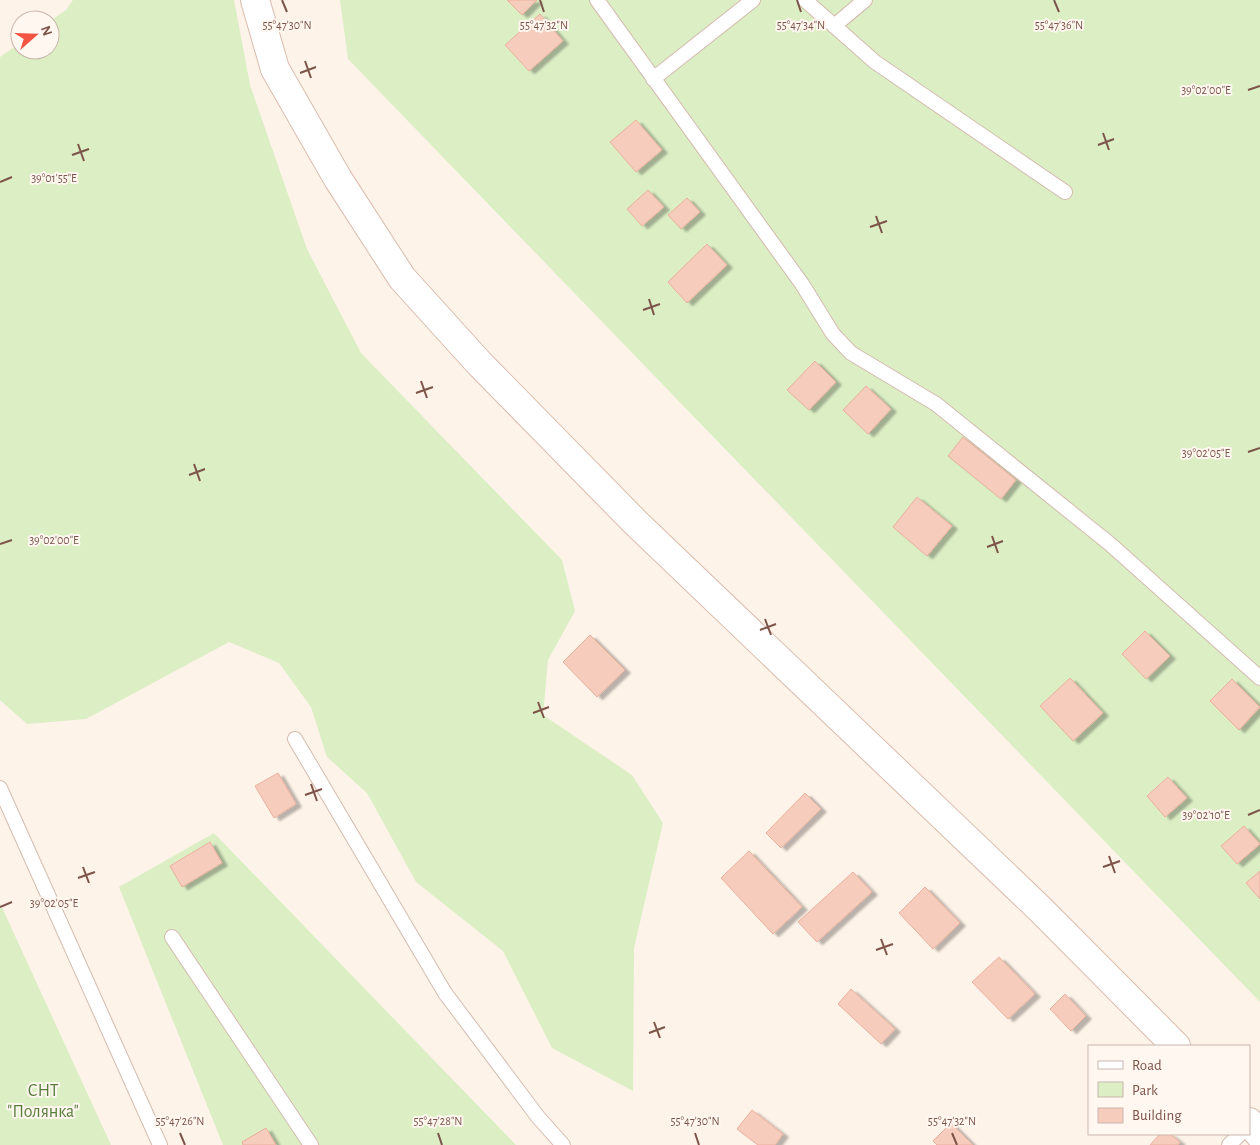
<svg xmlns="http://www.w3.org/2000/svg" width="1260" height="1145" font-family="'Alegreya Sans',sans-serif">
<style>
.green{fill:#dbeec4}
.building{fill:#f6ccbd;stroke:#ebaf9c;filter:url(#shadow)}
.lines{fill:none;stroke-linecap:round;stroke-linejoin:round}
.lane-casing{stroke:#d4bbaf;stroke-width:16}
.secondary-casing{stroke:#dabcae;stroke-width:30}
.lane{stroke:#fff;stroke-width:14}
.secondary{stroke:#fff;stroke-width:28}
.ticks{fill:none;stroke:#7c5449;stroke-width:2}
.labels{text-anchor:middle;stroke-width:4;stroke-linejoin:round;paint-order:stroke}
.park-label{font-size:18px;fill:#587c3c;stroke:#fff7f0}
.ticks-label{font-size:12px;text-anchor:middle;fill:#7c5449;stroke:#fff7f0;stroke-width:4;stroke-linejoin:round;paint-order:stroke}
</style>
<defs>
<filter id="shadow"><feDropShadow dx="5.5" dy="3" stdDeviation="1" flood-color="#0004"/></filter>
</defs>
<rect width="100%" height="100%" fill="#fef3e8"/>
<!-- green -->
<path class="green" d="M73,0H234L250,85L307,249L361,353L562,560L575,611L548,660L543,715L632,775L663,823L634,948L633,1091L552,1048L503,951L416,882L367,793L327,757L311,707L279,663L229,642L86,719L27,724L0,700V57L20,43V50H50V21L66,10Z
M340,0H1260V1002L348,59Z
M214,833L516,1145H223L119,887Z
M0,903L111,1145H0Z"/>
<!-- building -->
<path class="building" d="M507,0H537L522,15Z
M540,14L563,41L529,71L505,45Z
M636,120L662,150L636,172L610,142Z
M648,190L664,207L642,226L627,209Z
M687,198L700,212L681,229L668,215Z
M707,244L727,265L687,303L668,282Z
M815,361L836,382L809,410L787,390Z
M866,386L891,409L868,434L843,410Z
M963,437L1016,480L1001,499L948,456Z
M917,497L952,526L927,556L893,527Z
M1145,631L1170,656L1146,679L1122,654Z
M590,635L625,670L597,697L563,662Z
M1070,678L1103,713L1073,741L1040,706Z
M1232,679L1260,707L1239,730L1210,701Z
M278,773L296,804L274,818L255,786Z
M1168,777L1187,798L1165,817L1147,796Z
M805,793L821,809L781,848L766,833Z
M1244,826L1260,844L1237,864L1221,846Z
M210,842L222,863L182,887L170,866Z
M749,851L802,907L773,934L721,878Z
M1260,871V899L1246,883Z
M853,872L872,892L817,942L798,922Z
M925,887L960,923L933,949L899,913Z
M999,957L1035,994L1008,1019L972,982Z
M851,989L895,1029L881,1044L838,1004Z
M1065,994L1086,1016L1071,1031L1050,1009Z
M752,1110L783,1134L775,1145H758L737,1129Z
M951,1123L973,1145H937L933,1141Z
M266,1128L276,1145H243L242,1142Z
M1160,1134H1170L1180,1142L1178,1145H1150Z"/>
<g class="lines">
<defs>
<path id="lane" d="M597,0L802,284L833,334L851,353L936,404L1110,544L1260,678
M805,0L875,62L1065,192
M834,26L865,0
M653,79L753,0
M295,739L445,993L538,1117L563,1145
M0,788L160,1145
M172,937L311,1145
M1229,1145L1240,1134"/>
<path id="secondary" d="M255,0L275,69L338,179L402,278L479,363L636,523L1040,909L1176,1046
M1249,1122L1260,1135"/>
</defs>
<!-- lane casing -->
<use href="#lane" class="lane-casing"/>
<!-- secondary casing -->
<use href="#secondary" class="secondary-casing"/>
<!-- lane -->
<use href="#lane" class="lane"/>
<!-- secondary -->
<use href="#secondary" class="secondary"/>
</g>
<!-- ticks -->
<path class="ticks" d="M282,0L287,12M540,0L544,12M797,0L801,12M1054,0L1059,12M305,61L311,78M300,73L316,67M1248,90L1260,86M1103,133L1109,150M78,144L84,161M1098,145L1114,139M72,155L89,149M0,182L12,177M876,216L882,233M870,227L887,221M649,299L654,315M643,310L660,304M421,381L427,398M416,393L433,387M1248,452L1260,448M194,464L200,481M189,475L205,469M992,536L998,553M0,544L12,540M987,547L1003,541M765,619L771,635M760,630L776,624M538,702L544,718M533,713L549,707M311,784L317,801M305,795L322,789M1248,815L1260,810M1109,856L1115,873M83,867L89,883M1103,867L1120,861M78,878L95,872M0,907L12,902M881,939L887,955M876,950L893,944M654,1022L660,1038M649,1033L665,1027M180,1133L185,1145M438,1133L442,1145M695,1133L699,1145M952,1133L957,1145"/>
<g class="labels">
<!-- park labels -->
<g class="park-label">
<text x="43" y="1096">СНТ<tspan x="43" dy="21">"Полянка"</tspan></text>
</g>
</g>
<g class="ticks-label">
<text x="287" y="29">55°47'30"N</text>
<text x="544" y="29">55°47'32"N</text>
<text x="801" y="29">55°47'34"N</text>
<text x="1059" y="29">55°47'36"N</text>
<text x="1206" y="94">39°02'00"E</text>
<text x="54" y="182">39°01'55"E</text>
<text x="1206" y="457">39°02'05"E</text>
<text x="54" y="544">39°02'00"E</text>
<text x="1206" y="819">39°02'10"E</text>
<text x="54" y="907">39°02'05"E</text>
<text x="180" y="1125">55°47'26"N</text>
<text x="438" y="1125">55°47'28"N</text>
<text x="695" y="1125">55°47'30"N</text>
<text x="952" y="1125">55°47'32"N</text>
</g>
<!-- legend -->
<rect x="1088" y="1045" width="162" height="90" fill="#fff7f0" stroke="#cbb6ad"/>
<rect x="1098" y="1061" width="25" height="8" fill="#ffffff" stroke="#cbb6ad"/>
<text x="1132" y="1070" font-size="15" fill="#7c5449">Road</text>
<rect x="1098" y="1082" width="25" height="15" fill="#dbeec4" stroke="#cbb6ad"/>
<text x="1132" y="1095" font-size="15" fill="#7c5449">Park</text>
<rect x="1098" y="1108" width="25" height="15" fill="#f6ccbd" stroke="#cbb6ad"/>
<text x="1132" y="1120" font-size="15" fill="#7c5449">Building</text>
<!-- north arrow -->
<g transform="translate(35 35) rotate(70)"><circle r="24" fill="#fff7f0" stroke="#cbb6ad"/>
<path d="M0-4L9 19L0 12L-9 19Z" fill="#f25343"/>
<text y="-8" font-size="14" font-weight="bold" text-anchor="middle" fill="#7c5449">N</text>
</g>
</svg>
